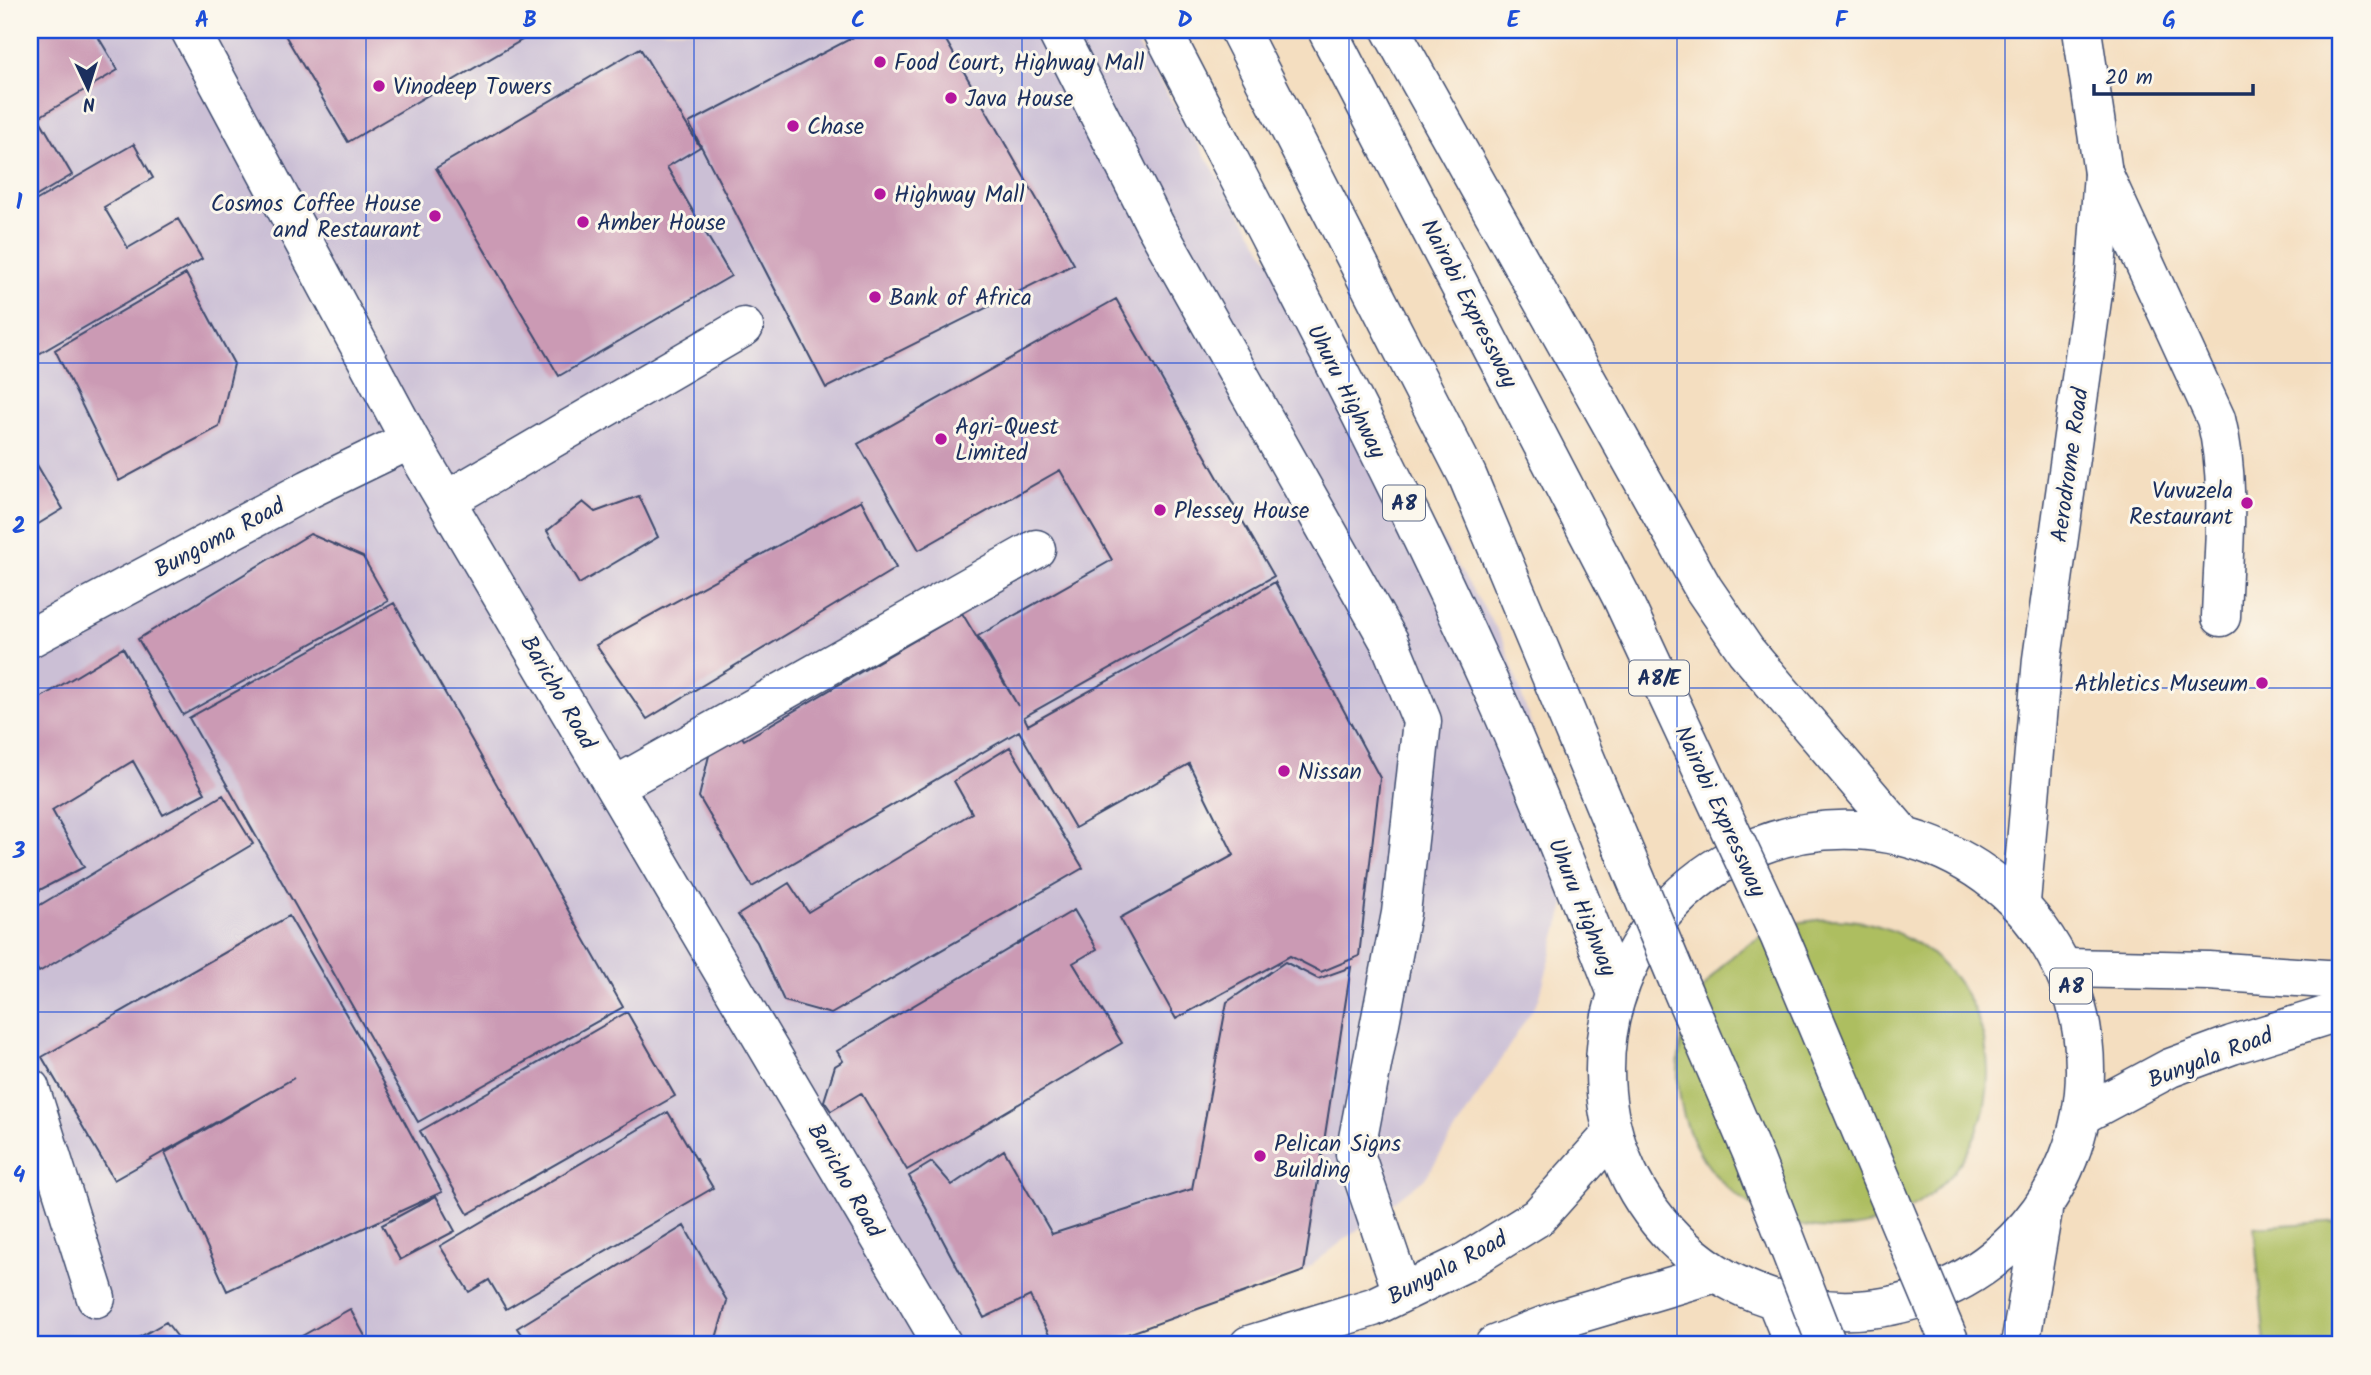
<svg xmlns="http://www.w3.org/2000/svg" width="2371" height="1375" font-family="Kalam,sans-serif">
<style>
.industrial{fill:#cbbfd5}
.green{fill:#adbe61;stroke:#647660;stroke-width:2}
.building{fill:#cb9ab4}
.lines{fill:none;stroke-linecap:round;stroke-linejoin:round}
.minor-casing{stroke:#3c496d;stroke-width:41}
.major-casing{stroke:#3c496d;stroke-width:41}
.highway-casing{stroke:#3c496d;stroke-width:41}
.minor{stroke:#fff;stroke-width:38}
.major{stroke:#fff;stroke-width:38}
.highway{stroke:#fff;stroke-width:38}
.highway-bridge-casing{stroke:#3c496d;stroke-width:41;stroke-linecap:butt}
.highway-bridge{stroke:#fff;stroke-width:38}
.grid{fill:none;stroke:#1d4ed8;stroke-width:2;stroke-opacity:0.55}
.poi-dot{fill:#b5179e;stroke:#fbf7ec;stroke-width:2.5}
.labels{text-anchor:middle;stroke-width:6;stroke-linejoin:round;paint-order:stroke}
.shield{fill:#fbf7ec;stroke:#5e6b89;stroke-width:2}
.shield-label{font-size:21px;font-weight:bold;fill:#1b2f5e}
.poi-label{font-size:23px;fill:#1b2f5e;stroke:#fbf7ec;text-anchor:start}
.street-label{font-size:23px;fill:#1b2f5e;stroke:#fbf7ec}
.neatline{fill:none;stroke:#1d4ed8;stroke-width:2.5}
.grid-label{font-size:23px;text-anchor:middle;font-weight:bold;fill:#1d4ed8}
</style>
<rect width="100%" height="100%" fill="#fbf7ec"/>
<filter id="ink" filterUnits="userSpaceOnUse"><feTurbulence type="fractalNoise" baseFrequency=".0143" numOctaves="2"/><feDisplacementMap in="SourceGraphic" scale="14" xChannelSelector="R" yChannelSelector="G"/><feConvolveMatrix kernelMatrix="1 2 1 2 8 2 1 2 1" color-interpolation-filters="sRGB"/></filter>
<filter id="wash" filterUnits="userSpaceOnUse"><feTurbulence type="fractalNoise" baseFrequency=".00686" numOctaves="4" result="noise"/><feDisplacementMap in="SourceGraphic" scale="28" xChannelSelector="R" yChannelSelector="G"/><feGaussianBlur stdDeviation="1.57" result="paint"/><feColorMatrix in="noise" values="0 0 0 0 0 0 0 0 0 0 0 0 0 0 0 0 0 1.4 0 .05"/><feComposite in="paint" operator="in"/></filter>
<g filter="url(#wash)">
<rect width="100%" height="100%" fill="#f4dec0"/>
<!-- industrial -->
<path class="industrial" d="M30,30H1128L1504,641L1576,864L1539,999L1426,1177L1304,1271L1096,1345H30Z"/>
<!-- green -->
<path class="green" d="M1678 1074a155 155 0 1 1 310 0a155 155 0 1 1-310 0Z
M2341,1221V1345H2265L2254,1227Z"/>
<g id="blocks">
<!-- building -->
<path class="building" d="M44,30H94L118,70L39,117L30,102V38Z
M282,30H539L348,142Z
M867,30H940L1074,264L826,388L689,123Z
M640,48L700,147L667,167L731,276L559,376L436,168Z
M30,115L32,118L37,115L72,175L30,200Z
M134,144L153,178L104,207L128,248L178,219L202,259L30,359V204Z
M186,274L234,364L219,427L119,481L55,350Z
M1116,299L1274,576L1024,717L1028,725L1133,667L1275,582L1380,778L1359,956L1321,972L1290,956L1176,1019L1120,918L1234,855L1189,764L1075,828L1019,731L752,887L699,797L712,743L737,729L744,740L962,613L1018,706L978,636L1112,560L1060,470L919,550L858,444Z
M30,453L63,509L30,529Z
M639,496L658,537L579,584L547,531L583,502L595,512Z
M861,500L896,568L647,719L596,645Z
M310,534L363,557L388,601L183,715L138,639Z
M394,603L623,1007L418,1122L189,718Z
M123,648L205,793L163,815L133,761L52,810L84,867L30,895V704Z
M1010,747L1083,868L831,1014L784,1001L757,942L738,915L789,883L808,912L972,813L954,781Z
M223,795L253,844L39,972L30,957V911Z
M1074,910L1097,949L1073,963L1122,1043L907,1170L861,1093L831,1111L824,1101L835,1066L843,1061L837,1051Z
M289,916L361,1040L442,1192L227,1291L165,1153L294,1078L114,1180L42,1057Z
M1285,962L1318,979L1351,967L1304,1271L1097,1345H1054L1030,1296L984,1318L909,1176L932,1162L952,1185L1004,1150L1052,1234L1192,1189L1227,1002Z
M627,1012L675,1096L468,1214L420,1131Z
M668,1112L713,1188L506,1309L489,1280L469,1292L440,1246Z
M436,1196L455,1231L400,1260L382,1225Z
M684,1226L727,1301L714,1345H528L517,1328Z
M350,1309L370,1345H296L293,1341Z
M166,1322L184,1345H126Z"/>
</g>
</g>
<g filter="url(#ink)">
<use href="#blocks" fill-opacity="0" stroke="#3c496d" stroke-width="2"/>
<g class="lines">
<defs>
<path id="minor" d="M190,30L410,440L943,1345
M1056,30L1155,225L1389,641L1422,721L1401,913L1355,1154L1402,1292
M2103,173L2216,419C2232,483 2223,551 2221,617
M447,500L744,327
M30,638L309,489L410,440
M615,786L1036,549
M2066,968L2209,971L2341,980
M30,1088L96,1298
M2084,1114L2170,1068L2232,1045L2341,1011"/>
<path id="major" d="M2021,902L2042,659L2096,271L2103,173L2082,30
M1249,1345L1373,1307L1464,1263L1538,1217L1612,1134
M1494,1345L1561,1319L1709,1275"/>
<path id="highway" d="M1162,30C1277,253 1397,475 1499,704C1541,798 1578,895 1616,991
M1391,30L1703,588L1746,651L1903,835
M1605 1070a240 240 0 1 1 480 0a240 240 0 1 1-480 0Z
M1777,1303L1794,1345
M2020,1345L2043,1210"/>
</defs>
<!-- minor casing -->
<use href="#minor" class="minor-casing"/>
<!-- major casing -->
<use href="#major" class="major-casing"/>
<!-- highway casing -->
<use href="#highway" class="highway-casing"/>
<!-- minor -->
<use href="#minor" class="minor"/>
<!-- major -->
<use href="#major" class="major"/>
<!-- highway -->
<use href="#highway" class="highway"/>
<defs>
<path id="highway-bridge" d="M1239,30L1467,475L1680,985L1755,1160L1827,1345
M1327,30L1621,596L1779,935L1951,1345"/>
</defs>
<!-- highway-bridge casing -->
<use href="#highway-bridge" class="highway-bridge-casing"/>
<!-- highway-bridge -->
<use href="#highway-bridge" class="highway-bridge"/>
</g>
</g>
<!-- grid -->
<path class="grid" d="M366,30V1345M694,30V1345M1022,30V1345M1349,30V1345M1677,30V1345M2005,30V1345M30,363H2341M30,688H2341M30,1012H2341"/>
<!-- markers -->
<g class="poi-dot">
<circle cx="880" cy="62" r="7"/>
<circle cx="379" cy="86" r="7"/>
<circle cx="951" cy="98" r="7"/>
<circle cx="793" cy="126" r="7"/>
<circle cx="880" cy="194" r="7"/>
<circle cx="435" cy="216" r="7"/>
<circle cx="583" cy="222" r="7"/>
<circle cx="875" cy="297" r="7"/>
<circle cx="941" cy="439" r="7"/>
<circle cx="2247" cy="503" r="7"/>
<circle cx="1160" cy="510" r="7"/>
<circle cx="2262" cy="683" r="7"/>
<circle cx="1284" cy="771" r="7"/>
<circle cx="1260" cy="1156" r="7"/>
</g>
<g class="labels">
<!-- shield labels -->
<g class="shield">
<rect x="1383" y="485.5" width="42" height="35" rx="5"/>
<rect x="1629" y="660.5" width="60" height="35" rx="5"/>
<rect x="2050" y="968.5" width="42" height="35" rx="5"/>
</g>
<g class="shield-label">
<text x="1404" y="510">A8</text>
<text x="1659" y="685">A8/E</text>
<text x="2071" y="993">A8</text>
</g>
<!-- poi labels -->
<g class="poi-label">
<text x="894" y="70">Food Court, Highway Mall</text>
<text x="393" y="94">Vinodeep Towers</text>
<text x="965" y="106">Java House</text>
<text x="807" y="134">Chase</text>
<text x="894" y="202">Highway Mall</text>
<text x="421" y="211" text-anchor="end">Cosmos Coffee House<tspan x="421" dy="26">and Restaurant</tspan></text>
<text x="597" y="230">Amber House</text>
<text x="889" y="305">Bank of Africa</text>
<text x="955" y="434">Agri-Quest<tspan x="955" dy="26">Limited</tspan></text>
<text x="2233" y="498" text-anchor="end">Vuvuzela<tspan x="2233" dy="26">Restaurant</tspan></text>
<text x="1174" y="518">Plessey House</text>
<text x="2248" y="691" text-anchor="end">Athletics Museum</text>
<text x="1298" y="779">Nissan</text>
<text x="1274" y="1151">Pelican Signs<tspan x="1274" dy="26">Building</tspan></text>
</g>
<!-- street labels -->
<g class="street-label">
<text transform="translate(1470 303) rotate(63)" y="8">Nairobi Expressway</text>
<text transform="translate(1347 391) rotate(63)" y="8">Uhuru Highway</text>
<text transform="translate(2069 465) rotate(-82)" y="8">Aerodrome Road</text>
<text transform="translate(219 537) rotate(-28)" y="8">Bungoma Road</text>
<text transform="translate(559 692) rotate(60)" y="8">Baricho Road</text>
<text transform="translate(1721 811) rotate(65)" y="8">Nairobi Expressway</text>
<text transform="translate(1583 907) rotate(68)" y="8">Uhuru Highway</text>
<text transform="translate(2210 1057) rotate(-21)" y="8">Bunyala Road</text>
<text transform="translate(846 1180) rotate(60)" y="8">Baricho Road</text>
<text transform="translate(1447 1267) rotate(-28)" y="8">Bunyala Road</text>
</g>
</g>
<!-- margin -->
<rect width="2371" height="1375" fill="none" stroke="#fbf7ec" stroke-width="77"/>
<!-- north arrow -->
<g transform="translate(88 88) rotate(176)" stroke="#fbf7ec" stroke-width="5" paint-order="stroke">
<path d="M0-5L12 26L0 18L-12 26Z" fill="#1b2f5e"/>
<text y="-10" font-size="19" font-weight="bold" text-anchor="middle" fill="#1b2f5e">N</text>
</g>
<!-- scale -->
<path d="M2094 84v10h159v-10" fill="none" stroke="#1b2f5e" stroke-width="3.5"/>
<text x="2105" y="84" font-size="21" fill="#1b2f5e" stroke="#fbf7ec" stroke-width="5" paint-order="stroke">20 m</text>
<rect x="38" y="38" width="2294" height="1298" class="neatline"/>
<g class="grid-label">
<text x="202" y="27">A</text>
<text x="530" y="27">B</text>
<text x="858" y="27">C</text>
<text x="1185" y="27">D</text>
<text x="1513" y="27">E</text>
<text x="1841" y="27">F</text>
<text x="2169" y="27">G</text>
<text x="19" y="209">1</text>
<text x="19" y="533">2</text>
<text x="19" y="858">3</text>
<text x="19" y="1182">4</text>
</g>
</svg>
